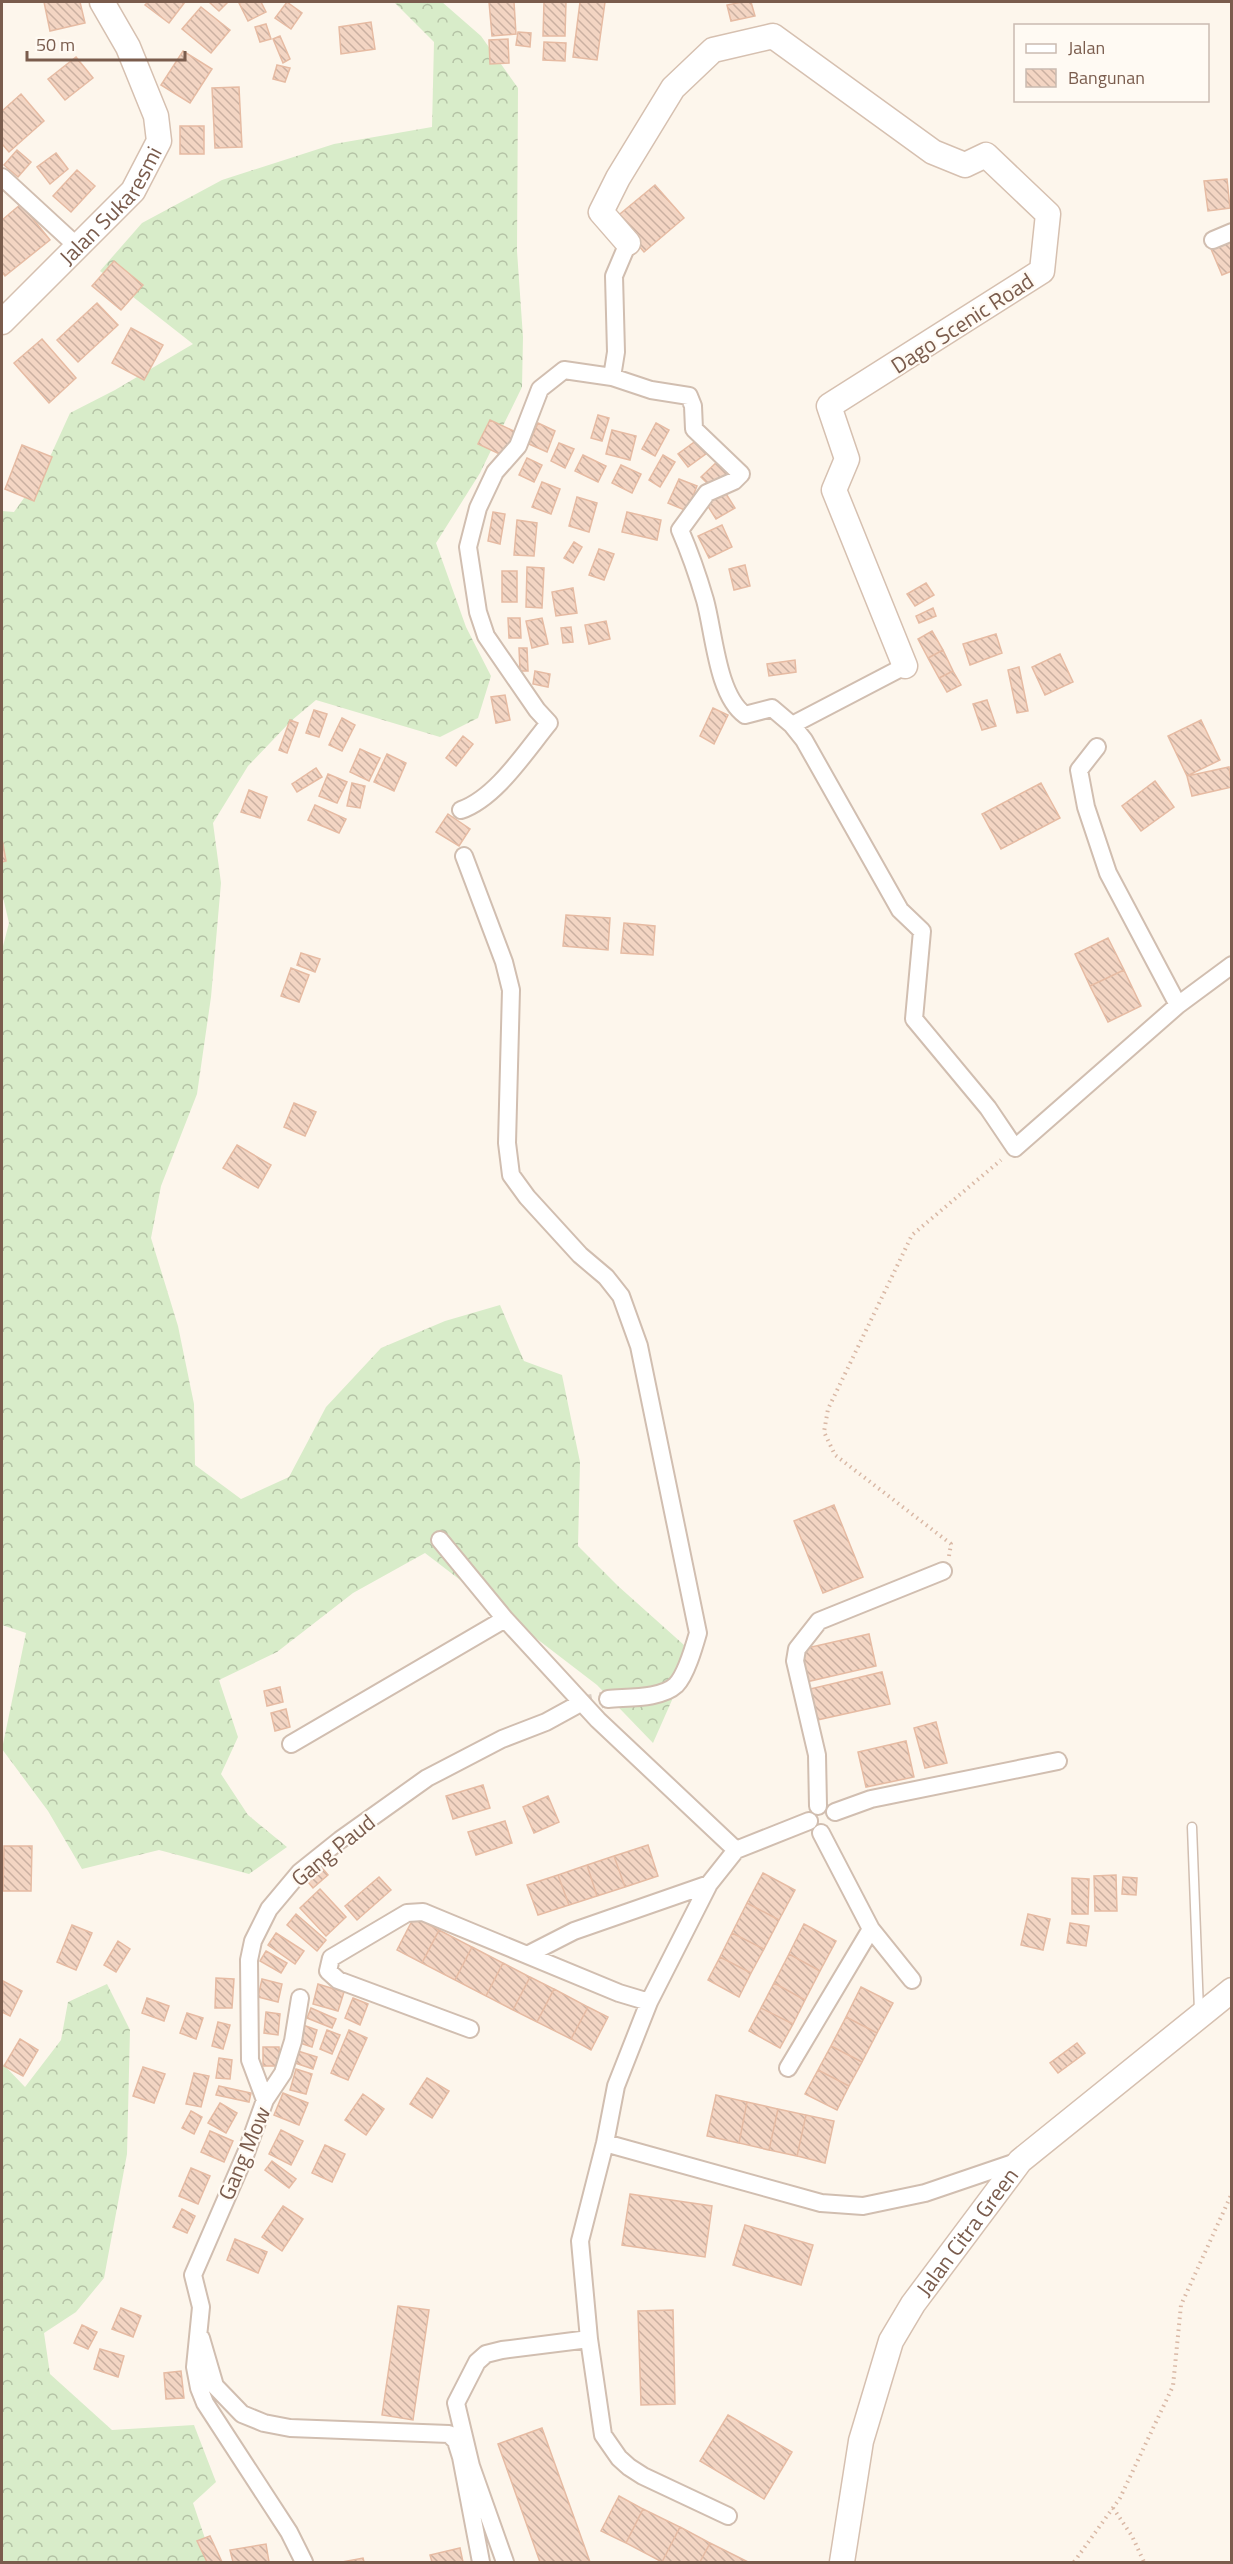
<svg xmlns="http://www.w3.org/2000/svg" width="1233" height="2564" font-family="'Titillium Web',sans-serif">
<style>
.forest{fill:url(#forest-crowns)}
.building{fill:url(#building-back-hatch);stroke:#e6bba3;stroke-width:1.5}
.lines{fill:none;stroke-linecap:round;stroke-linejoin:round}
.street-tunnel{stroke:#dcd0c4;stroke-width:16;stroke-dasharray:16 8;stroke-linecap:butt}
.lane-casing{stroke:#d1beb0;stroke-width:11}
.street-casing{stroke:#d1beb0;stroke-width:20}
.secondary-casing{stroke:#d6c0b0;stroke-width:27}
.path{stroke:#d9b8a5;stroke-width:4;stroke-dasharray:1.5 4.5;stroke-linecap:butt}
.lane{stroke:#fff;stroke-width:8}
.street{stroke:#fff;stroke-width:16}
.secondary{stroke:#fff;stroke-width:24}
.labels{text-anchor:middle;stroke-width:4.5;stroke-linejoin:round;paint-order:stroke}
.street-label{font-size:22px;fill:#7a5c4d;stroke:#fffaf3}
</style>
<defs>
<pattern id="forest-crowns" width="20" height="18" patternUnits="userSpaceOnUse" patternTransform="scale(1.5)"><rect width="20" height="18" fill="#d8ecc9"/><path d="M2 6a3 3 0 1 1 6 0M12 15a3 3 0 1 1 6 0" fill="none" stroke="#b4c2a5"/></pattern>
<pattern id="building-back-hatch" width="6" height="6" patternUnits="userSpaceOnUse" patternTransform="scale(1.5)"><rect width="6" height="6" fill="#f3d5c3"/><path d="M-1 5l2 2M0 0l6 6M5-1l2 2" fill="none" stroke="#cab0a1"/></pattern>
</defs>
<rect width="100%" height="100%" fill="#fdf6ec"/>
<!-- forest -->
<path class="forest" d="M394,2H442L481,36L518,88L517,251L523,337L522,387L480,473L436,543L466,627L491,676L478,718L440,737L316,700L291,721L248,766L213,823L221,883L211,997L197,1094L161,1186L151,1238L178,1326L194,1404L195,1465L241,1499L289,1477L326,1407L381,1348L445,1321L500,1305L524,1361L562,1375L580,1462L578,1546L618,1586L684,1645L672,1700L653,1743L597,1685L425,1553L353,1593L277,1652L219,1680L238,1737L221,1774L248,1815L287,1847L249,1874L159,1850L82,1869L48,1811L2,1749L26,1633L2,1625V950L9,923L2,893V511L14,512L44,470L70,413L115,390L193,344L100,271L142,223L222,180L334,144L432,127L434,42Z
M107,1984L130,2030L127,2154L104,2278L76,2312L44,2333L50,2374L112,2430L194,2425L216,2482L193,2503L213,2562H5L2,2560V2063L25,2087L61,2040L68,2002Z"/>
<!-- building -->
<path class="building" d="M44,2H80L85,23L50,31Z
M148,2H185L169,23L145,5Z
M209,2H228L219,11Z
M243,2H261L266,12L248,21L239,3Z
M287,2L302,13L291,29L275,18Z
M489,2H514L516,34L492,36Z
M544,2H566L565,36H543Z
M580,2H605L597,60L573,57Z
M742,2H751L755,16L731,21L727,5Z
M201,7L230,30L211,53L182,29Z
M371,22L375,49L341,54L339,27Z
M266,24L271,39L260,42L255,27Z
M518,32L531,33L530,47L516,45Z
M280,36L290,59L283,63L273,39Z
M508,39L509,63L490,64L489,40Z
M544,42L566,43L565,61L543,60Z
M183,51L212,69L190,103L161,85Z
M76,57L93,78L65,100L48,79Z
M277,65L290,68L285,82L273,79Z
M239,87L242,147L215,148L212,88Z
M21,94L44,121L9,152L2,144V111Z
M180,126H204V154H180Z
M17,150L31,162L18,177L4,165Z
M56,153L68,169L50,184L37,167Z
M77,170L95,186L71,212L53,196Z
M1227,179L1230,208L1208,211L1204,181Z
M655,185L684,218L644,252L615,218Z
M21,204L50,240L5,276L2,272V220Z
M1232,241V271L1222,275L1211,249Z
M114,261L143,285L121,310L92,286Z
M97,303L118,325L78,362L57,340Z
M131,328L163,345L144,380L112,363Z
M42,339L76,378L49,403L14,363Z
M598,415L609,418L602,441L591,438Z
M490,420L518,433L506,457L478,444Z
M538,423L555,431L547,452L529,444Z
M656,423L669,430L655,456L642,449Z
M612,430L636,436L630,460L606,454Z
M697,440L707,453L688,467L678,454Z
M559,443L574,449L565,468L551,461Z
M22,445L52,457L34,501L5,489Z
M583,455L606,466L598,482L575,471Z
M663,455L675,462L660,487L649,480Z
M527,458L542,465L534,482L519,475Z
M721,458L732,471L713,489L701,477Z
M621,465L641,474L632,493L612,483Z
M679,479L697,486L687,511L668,503Z
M542,482L560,489L551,514L532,507Z
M723,489L735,508L716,519L704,500Z
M577,497L597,503L589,532L569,526Z
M493,512L505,514L500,544L488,541Z
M627,512L661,520L657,540L622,532Z
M517,520L537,523L534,556L514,555Z
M722,525L732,547L709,558L698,536Z
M574,542L582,547L573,563L564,558Z
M599,549L614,554L604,580L589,575Z
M745,565L750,586L734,590L729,569Z
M527,567L544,568L542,608L526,607Z
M502,571H517V602H502Z
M926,583L934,595L915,606L907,594Z
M573,588L577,613L556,616L552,592Z
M933,608L936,616L919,623L916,616Z
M508,618H520L521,638H509Z
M542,618L548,644L532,648L526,621Z
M606,621L610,639L589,644L585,625Z
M571,627L573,642L563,643L561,628Z
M932,631L943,650L928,658L918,639Z
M996,634L1002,653L970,665L963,644Z
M519,648H527L528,671H520Z
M943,650L953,671L939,678L928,658Z
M1060,654L1073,682L1045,695L1032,667Z
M795,660L796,672L769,676L767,664Z
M1019,667L1028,711L1017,713L1008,670Z
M535,671L550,674L548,687L533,684Z
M953,671L961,685L947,692L939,678Z
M505,695L510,720L496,723L491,697Z
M987,700L996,726L982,730L973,704Z
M713,708L728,715L714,744L700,736Z
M314,710L327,714L319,737L306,733Z
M342,718L355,725L342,751L329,745Z
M290,720L298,723L287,753L279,750Z
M1201,720L1220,760L1187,776L1168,736Z
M463,736L473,744L456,766L446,758Z
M360,749L380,758L369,781L350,772Z
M387,754L406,763L394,791L374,782Z
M1229,767L1232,787L1192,796L1187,776Z
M316,768L322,777L297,792L292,784Z
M328,774L347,782L337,803L319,796Z
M1155,781L1174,807L1141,831L1122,806Z
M352,783L365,786L360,808L347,806Z
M1041,783L1060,818L1001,849L982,814Z
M249,790L267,797L260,818L241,812Z
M315,805L346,819L339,833L308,820Z
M448,814L470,829L459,846L436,832Z
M2,839L6,861L2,862Z
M566,915L610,918L608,950L563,946Z
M624,923L655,926L653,955L621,953Z
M1108,938L1124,970L1090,986L1075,954Z
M301,953L320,959L315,972L297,965Z
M291,968L309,975L299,1002L281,996Z
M1124,970L1141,1006L1108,1022L1090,986Z
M294,1103L316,1112L305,1136L284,1127Z
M237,1145L271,1165L258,1188L223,1168Z
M834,1505L863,1577L823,1593L794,1521Z
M869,1634L876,1666L806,1682L798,1650Z
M882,1672L890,1704L817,1720L810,1689Z
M280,1687L283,1702L267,1706L264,1691Z
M286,1709L290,1727L275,1731L271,1713Z
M936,1722L947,1763L925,1768L914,1728Z
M906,1741L914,1777L866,1787L858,1752Z
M483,1785L490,1808L453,1819L446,1796Z
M548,1796L559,1822L534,1833L523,1807Z
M505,1821L512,1843L476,1855L468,1832Z
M648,1845L658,1876L625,1887L614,1856Z
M4,1846H32L31,1891H3Z
M614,1856L625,1887L597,1896L587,1865Z
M319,1864L328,1875L313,1888L304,1877Z
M587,1865L597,1896L569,1905L558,1875Z
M763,1873L795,1890L779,1920L747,1903Z
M558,1875L569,1905L538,1915L527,1885Z
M1116,1875L1117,1911H1095L1094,1876Z
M379,1877L391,1890L357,1920L345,1906Z
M1123,1877L1137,1878L1136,1895L1122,1894Z
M1072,1878L1089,1879L1088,1914H1072Z
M320,1889L346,1917L326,1936L300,1908Z
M747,1903L779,1920L764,1949L732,1933Z
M296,1914L326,1940L317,1951L287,1925Z
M1028,1914L1050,1919L1043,1950L1021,1945Z
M414,1917L439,1930L422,1963L397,1950Z
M1070,1923L1089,1926L1086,1946L1067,1943Z
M804,1924L836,1941L820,1971L789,1954Z
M72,1925L92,1933L76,1970L57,1962Z
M439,1930L472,1947L455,1980L422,1963Z
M276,1933L304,1951L295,1964L268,1945Z
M732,1933L764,1949L751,1973L720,1957Z
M118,1941L130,1949L116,1972L104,1965Z
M472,1947L503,1963L486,1996L455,1980Z
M266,1951L287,1963L281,1973L260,1961Z
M789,1954L820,1971L805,2000L774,1983Z
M720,1957L751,1973L739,1997L708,1980Z
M503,1963L530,1977L513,2010L486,1996Z
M530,1977L554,1989L537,2022L513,2010Z
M216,1978L234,1979L232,2008H215Z
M262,1979L282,1984L278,2002L258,1997Z
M3,1981L22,1991L10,2016L2,2012Z
M774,1983L805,2000L793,2024L761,2008Z
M318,1984L344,1992L338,2011L313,2004Z
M861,1987L893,2003L877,2033L846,2017Z
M554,1989L588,2007L571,2039L537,2022Z
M147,1998L169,2006L164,2021L142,2013Z
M353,1998L368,2004L360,2025L345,2018Z
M588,2007L608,2017L591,2050L571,2039Z
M311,2008L336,2019L332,2028L307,2018Z
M761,2008L793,2024L780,2048L749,2031Z
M266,2012L280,2014L278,2035L264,2033Z
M187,2013L203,2018L196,2039L180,2033Z
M846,2017L877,2033L862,2062L831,2046Z
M218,2022L230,2025L223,2049L212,2046Z
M303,2025L317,2030L312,2047L297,2042Z
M327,2030L340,2035L332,2054L320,2049Z
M349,2030L367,2038L348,2080L331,2073Z
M20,2039L38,2050L23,2076L4,2066Z
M1077,2043L1085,2053L1058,2073L1050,2063Z
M831,2046L862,2062L849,2086L818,2070Z
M263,2047H279L280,2066H263Z
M298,2051L317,2057L313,2069L295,2063Z
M219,2058L232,2060L230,2079L216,2078Z
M143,2067L165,2074L154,2103L133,2096Z
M296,2069L312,2074L306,2094L290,2090Z
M818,2070L849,2086L837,2110L805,2094Z
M194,2073L209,2076L201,2107L186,2104Z
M427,2078L449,2091L432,2118L410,2104Z
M219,2086L251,2093L249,2102L216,2095Z
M283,2093L308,2103L299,2125L274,2115Z
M363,2094L384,2109L366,2135L345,2120Z
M716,2095L747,2102L739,2143L707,2136Z
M747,2102L778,2109L769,2150L739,2143Z
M220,2103L237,2113L226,2133L208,2123Z
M778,2109L806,2115L797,2156L769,2150Z
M191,2111L202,2117L194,2134L182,2128Z
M806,2115L834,2121L825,2163L797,2156Z
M281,2130L303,2141L291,2165L269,2154Z
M210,2131L233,2141L224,2162L201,2152Z
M325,2145L345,2154L332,2182L312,2173Z
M272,2161L296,2179L289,2188L265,2170Z
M191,2168L210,2176L198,2204L179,2196Z
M630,2194L712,2206L705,2257L622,2245Z
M283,2206L303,2219L282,2251L262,2237Z
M182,2209L195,2216L187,2233L173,2227Z
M745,2225L813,2245L801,2285L733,2265Z
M235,2239L267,2252L258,2273L227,2260Z
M398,2306L429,2310L413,2420L382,2415Z
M121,2308L141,2316L133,2337L112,2329Z
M673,2310L675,2404L641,2405L638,2311Z
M82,2325L97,2332L88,2349L74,2343Z
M100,2349L124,2356L118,2377L94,2369Z
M181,2371L184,2398L166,2399L164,2373Z
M728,2415L792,2452L764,2499L700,2461Z
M542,2428L590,2562H540L498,2444Z
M619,2496L643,2509L626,2543L601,2531Z
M643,2509L680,2527L662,2562L626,2543Z
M680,2527L710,2543L700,2562H662Z
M210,2536L222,2562H207L197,2541Z
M710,2543L748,2562H700Z
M266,2544L269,2562H233L230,2550Z
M460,2548L463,2562H432L430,2555Z
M363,2558L364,2562H342Z"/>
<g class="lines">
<!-- street-tunnel -->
<path class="street-tunnel" d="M577,1705L608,1699"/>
<defs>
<path id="lane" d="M1192,1827L1199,2011"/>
<path id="street" d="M2,177L78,247
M1213,240L1232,232
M628,243L614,276L616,352L612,377L651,390L689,396L693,406L694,429L741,474L734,481L707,493L680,530C690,553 698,576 705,600C714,632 717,695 745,715L772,708L792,725L804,740L900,910L922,931L914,1019L988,1108L1015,1148L1178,1005L1232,965
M792,725L905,666
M1097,747L1079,770L1086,807L1108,873L1178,1005
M461,810C496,798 526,751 549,723L537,710L486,636L478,612L468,547L478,508L495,472L518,446L540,389L564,370L612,377
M464,856L504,962L511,990L507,1143L511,1175L527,1197L580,1255L606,1277L621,1296L639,1346L698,1633C694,1647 686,1675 676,1685C661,1699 628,1697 608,1699
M440,1540L505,1619
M291,1744L505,1619L598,1720L736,1850
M818,1806L817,1755L795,1661L797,1649L819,1621L943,1571
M835,1812L871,1799L1058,1761
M871,1929L912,1980
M527,1955L574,1931L709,1884
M300,1998L293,2041L283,2073L265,2100L246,2153L193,2275L201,2307L195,2367L199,2388L205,2403L289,2532L304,2562
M470,2029L338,1980L328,1971L331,1958L407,1913L423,1912L619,1993L649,2002
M788,2068L871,1929L821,1833
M265,2100L250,2060L249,1960L253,1941L269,1909L300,1872L340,1840L427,1778L502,1739L546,1722L577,1705
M605,2143L821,2203L863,2206L925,2193L1019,2161
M201,2338L215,2386L242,2414L264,2423L290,2428L449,2434L456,2441L461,2457L481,2562
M728,2516L643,2476L629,2467L619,2458L603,2435L589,2339L580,2241L605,2143L616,2086L649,2002L709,1884L736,1850L809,1821
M505,2562L471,2466L456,2403L477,2362L486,2354L502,2350L589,2339"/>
<g id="secondary">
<path d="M628,243L601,212L618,178L673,88L713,50L773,36L933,152L965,165L986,155L1048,214L1042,271L829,406L847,459L834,490L905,666"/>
<path id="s1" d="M2,322L133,191L159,141L156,116L128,47L102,2"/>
<path id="s2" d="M842,2562L861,2441L891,2341L913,2304L1020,2161L1232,1990"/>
</g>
</defs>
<!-- lane casing -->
<use href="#lane" class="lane-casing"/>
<!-- street casing -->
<use href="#street" class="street-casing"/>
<!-- secondary casing -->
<use href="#secondary" class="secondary-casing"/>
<!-- path -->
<path class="path" d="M949,1556L951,1544L835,1455L824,1432L828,1409L912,1235L1001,1160
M1113,2508L1132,2536L1144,2562
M1074,2562L1120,2498L1173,2386L1181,2305L1232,2193"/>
<!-- lane -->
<use href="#lane" class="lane"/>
<!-- street -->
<use href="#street" class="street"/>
<!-- secondary -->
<use href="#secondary" class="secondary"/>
</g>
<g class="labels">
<!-- street labels -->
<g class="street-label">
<text dy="8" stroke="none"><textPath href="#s1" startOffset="160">Jalan Sukaresmi</textPath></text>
<text transform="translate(962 323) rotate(-33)" y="8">Dago Scenic Road</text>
<text transform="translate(333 1850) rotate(-39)" y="8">Gang Paud</text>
<text transform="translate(244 2153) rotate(-67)" y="8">Gang Mow</text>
<text dy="8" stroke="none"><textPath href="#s2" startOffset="360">Jalan Citra Green</textPath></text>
</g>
</g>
<!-- border -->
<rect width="1233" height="2564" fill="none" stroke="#7a5c4d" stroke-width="6"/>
<!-- legend -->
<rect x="1014" y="24" width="195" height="78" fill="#fffaf3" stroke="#cabbb1" stroke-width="1.5"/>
<rect x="1026" y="44" width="30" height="9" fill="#ffffff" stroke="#cabbb1" stroke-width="1.5"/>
<text x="1068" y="54" font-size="18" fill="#7a5c4d">Jalan</text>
<rect x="1026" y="69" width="30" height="18" fill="url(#building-back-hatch)" stroke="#cabbb1" stroke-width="1.5"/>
<text x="1068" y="84" font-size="18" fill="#7a5c4d">Bangunan</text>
<!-- scale -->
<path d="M27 51v9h158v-9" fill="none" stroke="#7a5c4d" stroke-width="3"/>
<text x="36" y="51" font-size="18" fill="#7a5c4d" stroke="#fffaf3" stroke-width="4.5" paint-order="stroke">50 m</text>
</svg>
